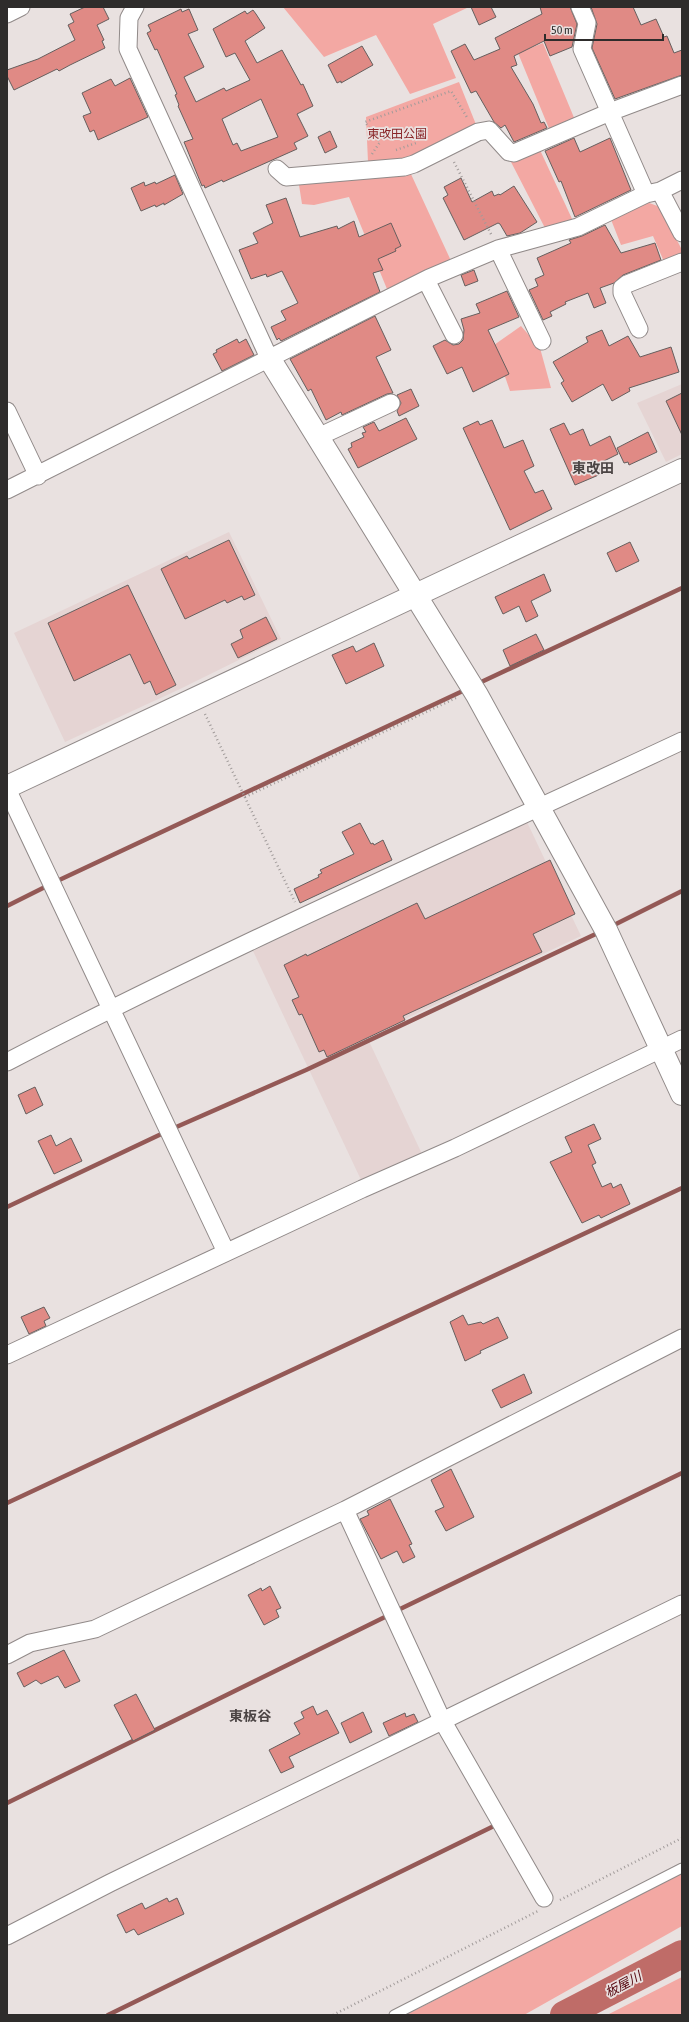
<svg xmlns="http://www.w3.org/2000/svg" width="689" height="2022" font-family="'Asap Condensed','Noto Sans JP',sans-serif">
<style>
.built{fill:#e5d4d3}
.green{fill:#f3a8a3}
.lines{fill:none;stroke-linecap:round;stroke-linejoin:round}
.stream{stroke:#945956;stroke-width:4.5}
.river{stroke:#bf6c68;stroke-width:28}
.building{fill:#e08a85;stroke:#665f5e;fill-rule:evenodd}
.service-casing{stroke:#918a89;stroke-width:11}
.minor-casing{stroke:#918a89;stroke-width:19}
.tertiary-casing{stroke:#918a89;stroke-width:24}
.path{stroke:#a19b9a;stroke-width:2.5;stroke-dasharray:1 3;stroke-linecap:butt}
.service{stroke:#fff;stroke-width:9}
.minor{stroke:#fff;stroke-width:17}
.tertiary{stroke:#fff;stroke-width:22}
.labels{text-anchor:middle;stroke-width:3.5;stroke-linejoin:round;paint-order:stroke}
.park-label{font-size:12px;fill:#892427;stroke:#e9e1e0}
.water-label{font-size:13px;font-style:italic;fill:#53030b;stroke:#e9e1e0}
.quarter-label{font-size:14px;font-weight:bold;fill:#4b4444;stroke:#e9e1e0}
</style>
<rect width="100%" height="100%" fill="#e9e1e0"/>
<!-- built -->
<path class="built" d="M682,384V454L666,462L637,403Z
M229,532L281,639L180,689L65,742L14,633Z
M527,822L581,936L367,1037L422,1154L362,1182L253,951Z"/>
<!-- green -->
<path class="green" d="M283,7H469L433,24L456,78L410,94L376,35L324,57Z
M543,43L575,120L550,131L518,53Z
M459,82L477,127L401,163L368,162L366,117Z
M540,150L573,221L545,228L511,162Z
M410,172L452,263L387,289L349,197L314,205L302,204L299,185Z
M644,201L660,207L682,250V256L665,264L653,236L621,245L610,217Z
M521,326L540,348L551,388L510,391L494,345Z
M682,1873V1926L524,2015H406Z
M682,1977V2015H607Z"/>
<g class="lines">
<!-- stream -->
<path class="stream" d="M477,684L682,588
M55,882L467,689
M7,906L49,885
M610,927L682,891
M7,1207L174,1128L306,1070L600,932
M7,1503L682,1188
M396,1611L682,1473
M7,1803L389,1615
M108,2015L498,1824"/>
<!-- river -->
<path class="river" d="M564,2015L682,1954"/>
</g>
<!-- building -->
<path class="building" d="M85,7H103L109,19L97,25L104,40L102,41L105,48L70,65L59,71L57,69L14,90L7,76V70L38,59L75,40L68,25L74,22L70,14Z
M471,7H491L496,17L479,25Z
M540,7H570L577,24L572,47L550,56L544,41L514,56L517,65L511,67L533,104L541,123L544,122L547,128L514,142L505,125L501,128L494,122L476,91L471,93L451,51L465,44L474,60L500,49L495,38L542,14Z
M591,7H633L641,25L656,19L664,37L667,36L674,53L682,50V75L615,99L592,48L597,24Z
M181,9L182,12L189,9L198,30L188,34L204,67L184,77L196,102L224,88L226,91L250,80L235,53L226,57L213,29L245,11L247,14L253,10L256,14L265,28L245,41L257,63L282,50L301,85L303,84L313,106L297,114L308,136L294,143L297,149L223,182L222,180L205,188L204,185L202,186L184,142L193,139L178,106L179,105L175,95L177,94L157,49L155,50L147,33L151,31L148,25ZM261,99L278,137L241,151L237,143L233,145L222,119Z
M362,46L373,65L341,83V81L337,83L328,65Z
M130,78L148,117L98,140L94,130L90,132L83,116L91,113L82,93L111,79L115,86Z
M330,131L337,147L325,153L318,137Z
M574,138L580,152L610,138L631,190L575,217L561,181L559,182L545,151Z
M175,175L183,194L164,205V203L156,207L155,205L141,211L131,188L144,182L145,186L155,182L156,184Z
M461,178L472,202L492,191L494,196L499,194L500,195L514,186L537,222L520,233L507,236L500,224L498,223L464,240L443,198L448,195L444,187Z
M286,198L300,237L337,226L338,229L354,221L359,237L391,223L401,246L395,249L396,251L378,259L383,270L373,273L380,292L281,341L279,338L277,340L271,327L286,320L281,311L298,303L282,271L267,277L266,274L251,279L239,250L258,243L253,233L273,223L266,205Z
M605,225L621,253L655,243L661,260L623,275L614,283L600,288L606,303L594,308L588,293L565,302L566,304L550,312L552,316L543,320L529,290L538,286L535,279L544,275L537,258L571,243L569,240L582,236Z
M474,270L478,281L465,286L461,275Z
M507,291L519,317L488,330L509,374L473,392L462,367L447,374L433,346L445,340L453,345L459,344L463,340L464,330L461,319L480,313L476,304Z
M375,316L391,350L376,357L393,393L387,394L342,415L341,412L326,420L311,389L308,391L290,359Z
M602,330L609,346L628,336L640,357L671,347L679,372L629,388L630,391L612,401L603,384L572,402L561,383L564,381L553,362L588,342L586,337Z
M237,339L239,343L246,339L254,355L222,371L213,354L217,352L216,350Z
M411,389L419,406L399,416L397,411L401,403L397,395Z
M682,393V435L666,401Z
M406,418L417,439L358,468L348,449L352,447L351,443L364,437L362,433L366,432L363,427L374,422L379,431Z
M492,420L504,448L523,440L534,466L524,471L535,493L543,490L552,509L510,530L463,428L478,421L480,425Z
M564,423L570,435L583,429L590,446L610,436L618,454L598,464L601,474L575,485L550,429Z
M648,432L657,452L629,465L628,462L624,463L617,448Z
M229,540L255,595L244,600L242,596L227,603L225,600L185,619L161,569L187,556L189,559Z
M630,542L639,561L616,572L607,553Z
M544,574L551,591L531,601L538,616L526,622L519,606L503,614L495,597Z
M128,585L176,685L156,695L150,681L144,684L130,654L74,681L48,623Z
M266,617L277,639L238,658L231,644L243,638L240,630Z
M536,634L544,650L510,666L503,650Z
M374,643L384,666L346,684L332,655L353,646L356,652Z
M360,823L371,844L373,843L374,845L383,840L392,860L300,903L294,889L319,877L318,875L322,873L320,870L354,854L342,832Z
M550,860L575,914L533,934L542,952L403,1016L405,1020L327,1057L324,1050L319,1052L302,1014L299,1015L292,1000L299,997L284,965L306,954L307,956L417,903L425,919Z
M35,1087L43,1105L26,1114L18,1095Z
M594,1124L601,1139L588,1145L596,1163L592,1165L602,1187L611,1183L613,1188L621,1184L630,1204L601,1218L599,1215L582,1223L550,1162L572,1152L565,1137Z
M51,1135L56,1146L71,1138L82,1161L54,1174L38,1141Z
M44,1307L50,1318L44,1321L46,1326L29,1334L21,1317Z
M463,1315L468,1325L481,1322L483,1324L498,1317L508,1338L480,1351L481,1353L465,1361L450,1322Z
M524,1374L532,1393L501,1408L492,1390Z
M451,1469L474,1517L446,1531L435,1511L444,1507L431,1480Z
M390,1499L412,1544L409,1545L415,1557L403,1563L397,1551L381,1559L360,1519L369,1515L367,1511Z
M270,1586L281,1608L276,1610L279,1617L264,1625L248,1595L261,1588L262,1591Z
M64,1650L80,1681L65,1688L58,1676L41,1684L36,1680L24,1687L17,1673Z
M136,1694L155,1730L133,1741L114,1705Z
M313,1706L317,1715L327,1710L339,1733L289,1757L294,1767L281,1773L269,1750L300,1734L294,1723L304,1718L301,1712Z
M363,1712L372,1732L350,1743L341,1723Z
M405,1713L406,1717L414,1714L418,1722L389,1736L383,1723Z
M167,1898L169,1902L177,1898L184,1914L138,1935L134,1929L126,1933L117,1915L142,1903L145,1909Z"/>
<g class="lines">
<defs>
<path id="service" d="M394,2015L682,1868"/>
<path id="minor" d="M135,7L129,18L128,49L269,358
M580,7L587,23L582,49L646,194
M7,14L21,7
M277,169L286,177L404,167L414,164L478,132L489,130L509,152L514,153L610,112L682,85
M660,191L682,233
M498,249L542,341
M426,280L454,335
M639,329L622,293V288L627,284L682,262
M7,411L38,476
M318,437L391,403
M7,490L429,278L498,249L578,227L646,194L660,191L682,180
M7,789L226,1252
M7,1062C228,947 456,847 682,741
M7,1355L362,1189L455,1148L682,1039
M345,1510L442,1720L544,1898
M7,1655L30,1643L95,1629L345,1510L682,1338
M7,1936L110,1883L682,1604"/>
<path id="tertiary" d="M269,358L477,695L606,930L682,1094
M7,787L682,470"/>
</defs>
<!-- service casing -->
<use href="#service" class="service-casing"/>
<!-- minor casing -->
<use href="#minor" class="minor-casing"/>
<!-- tertiary casing -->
<use href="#tertiary" class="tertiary-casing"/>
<!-- path -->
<path class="path" d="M396,150L416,143
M372,154L380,142L365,122L451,91L468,119
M454,162L492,236
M205,714L295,902
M245,797L458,697
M560,1900L682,1838
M333,2015L538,1911"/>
<!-- service -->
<use href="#service" class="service"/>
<!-- minor -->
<use href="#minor" class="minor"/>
<!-- tertiary -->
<use href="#tertiary" class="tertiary"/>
</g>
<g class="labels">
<!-- park labels -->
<g class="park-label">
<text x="397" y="138">東改田公園</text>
</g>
<!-- water labels -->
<g class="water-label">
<text transform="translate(623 1984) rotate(-28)" y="5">板屋川</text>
</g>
<!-- quarter labels -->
<g class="quarter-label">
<text x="593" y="473">東改田</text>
<text x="250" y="1721">東板谷</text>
</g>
</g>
<!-- border -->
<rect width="689" height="2022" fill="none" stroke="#2e2c2b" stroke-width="16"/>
<!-- scale -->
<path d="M545 34v6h118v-6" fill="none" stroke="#2e2c2b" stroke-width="2"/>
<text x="551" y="34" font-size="12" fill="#2e2c2b" stroke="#e9e1e0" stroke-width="3" paint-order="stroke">50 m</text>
</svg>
